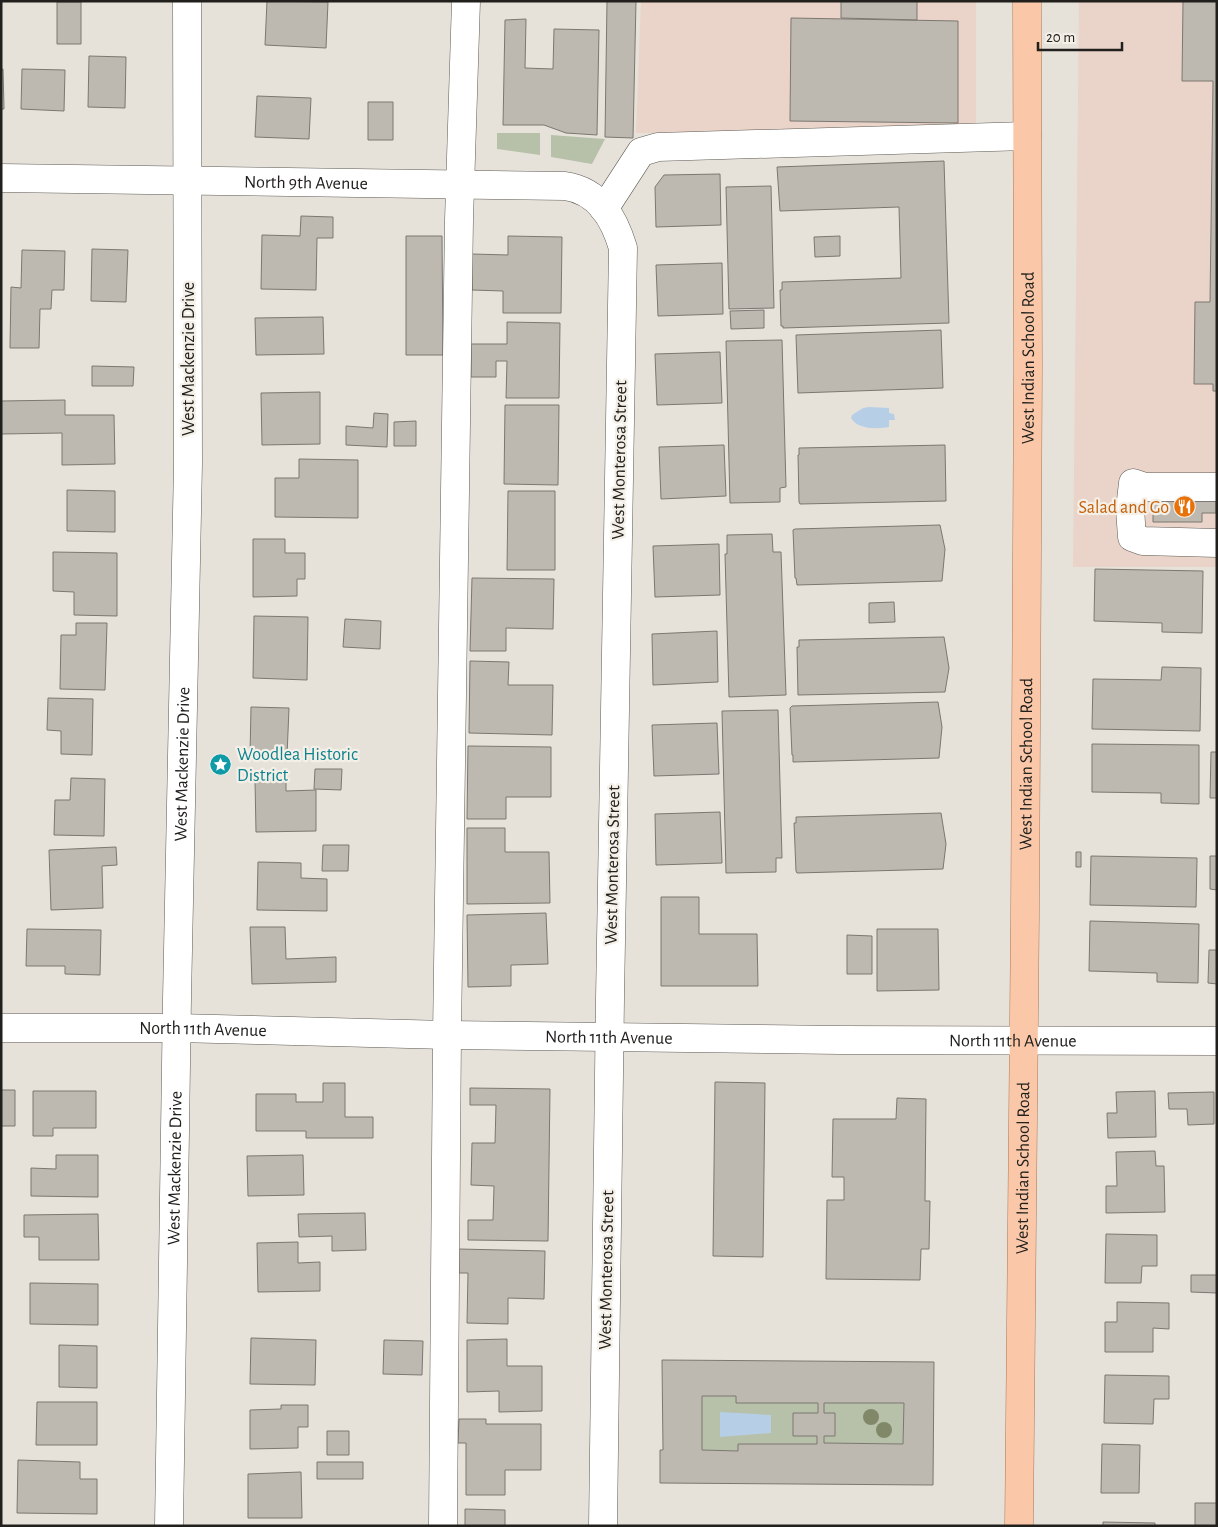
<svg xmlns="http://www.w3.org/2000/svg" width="1218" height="1527" font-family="'Alegreya Sans',sans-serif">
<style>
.commercial{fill:#ead3c8}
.green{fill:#b7c0a9}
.water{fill:#b7cee7}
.building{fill:#bdb9b1;stroke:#7c7871;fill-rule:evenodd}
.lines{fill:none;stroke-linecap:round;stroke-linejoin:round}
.minor-casing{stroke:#5e5b54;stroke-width:29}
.major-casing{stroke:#ac7653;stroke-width:29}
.minor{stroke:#fff;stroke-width:28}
.major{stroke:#fac8a9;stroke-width:28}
.tree{fill:#81886a}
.labels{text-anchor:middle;stroke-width:4.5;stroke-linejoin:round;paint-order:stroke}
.street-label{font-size:18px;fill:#21201d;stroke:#f4efe7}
.food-label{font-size:18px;fill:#c56008;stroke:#f4efe7;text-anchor:end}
.culture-label{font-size:18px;fill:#0d838f;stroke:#f4efe7;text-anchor:start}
</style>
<rect width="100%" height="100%" fill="#e6e2da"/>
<!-- commercial -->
<path class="commercial" d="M641,1H976V133H636Z
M1079,1H1217V567H1073Z"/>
<!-- green -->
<path class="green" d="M497,133H540V155L497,149Z
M551,135L605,139L592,164L551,157Z
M702,1396H736L818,1403V1413L793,1414V1436H817V1444H738V1451L702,1450Z
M824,1403H904L903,1444L824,1443V1436H835V1414L824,1413Z"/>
<!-- water -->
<path class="water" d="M869,407L889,408V413L894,414L895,420H889V427C877,429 858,430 851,418L852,415L863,408Z
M720,1412L771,1415V1433L720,1437Z"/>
<!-- building -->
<path class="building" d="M267,1L328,2L326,48L265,45Z
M607,1H636L633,138L605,137Z
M841,1H917V20L841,18Z
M1183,1H1217V391H1213V384H1194L1195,302H1210L1213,81H1182Z
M57,2H81V44H57Z
M791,18L958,21V123L790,121Z
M526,19L525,68L553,69L554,29L599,30L597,135L566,133L544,125H503L505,20Z
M89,56L126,57L125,108L88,107Z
M1,69H3L4,109H1Z
M22,69L65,70L64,111L21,109Z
M257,96L311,98L309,139L255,137Z
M368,102H393V140H368Z
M944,161L949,323L783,328V326H781L780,290H782V282L901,278L899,207L780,211L777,167Z
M720,174L721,225L656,227L655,187L664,175Z
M771,186L774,308L729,309L726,187Z
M301,216L333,217V238H317L316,290L261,289L262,235L300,236Z
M406,236H442L443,355H406Z
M508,236L562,237L561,313H503V291L472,290V254L508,255Z
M840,236V256L815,257L814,237Z
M92,249L128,250L126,302L91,301Z
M22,250L65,251L64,290H52L51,309H40L39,348H10L11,287L21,288Z
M722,263L723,314L658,316L656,265Z
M764,310V328L731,329L730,311Z
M323,317L324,354L256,355L255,318Z
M507,322L560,323L559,398H506L507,361H496V377H471V344H507Z
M941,330L943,388L798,393L796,335Z
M782,340L786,487L780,488V502L730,503L726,341Z
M720,352L722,403L657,405L655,354Z
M92,366L134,367L133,386H92Z
M320,392V444L262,445L261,393Z
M65,400V415H114L115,464L62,465V433L1,434V401Z
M505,405H559L558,485L504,484Z
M374,413L388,414L387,447L346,445V426L373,428Z
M416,421V446H394V422Z
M724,445L726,496L661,499L659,447Z
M945,445L946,501L800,504L799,502L798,455H799V448Z
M299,459L358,460V518L275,517V478H299Z
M67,490L115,491V532L67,531Z
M508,491H555V570H507Z
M1153,501H1216V513H1202V522H1153Z
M940,525L945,549L942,581L797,585L796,578H795L793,530L795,529Z
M772,534L773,552H781L786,695L729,697L725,554H727V535Z
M253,539H285V553H305V579H297V596L253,597Z
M719,544L720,595L655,597L653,546Z
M53,552L117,553V616L74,615V592L53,591Z
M1095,569L1203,571L1202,633L1162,632V623L1094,621Z
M472,578L554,579L553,629L506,628V651H470Z
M894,602L895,622L869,623V603Z
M254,616L308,617L307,680L253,678Z
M345,619L381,621L380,649L343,647Z
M76,623H107L105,690L60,689L61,635H76Z
M717,631L718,682L653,685L652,634Z
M944,637L949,668L945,692L798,695L797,647H799V640Z
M470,661L509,662L508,685H553L552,735L469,733Z
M1162,667L1201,668L1200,731L1092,729L1093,679L1161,680Z
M48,698L93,699L92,755L61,754V731L47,730Z
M938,702L942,727L939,758L793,762V755H792L790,708L792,706Z
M251,707L289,708L287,756L250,755Z
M778,710L782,858H776V872L726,873L722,711Z
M717,723L719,774L654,776L652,725Z
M1092,744L1199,745V804L1161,803V793L1092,792Z
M468,746L551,747V797H506V819H467Z
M1211,752H1217V798H1210Z
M315,769H342L341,790L314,789Z
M71,778L105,779L104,836L54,835L55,800H70Z
M286,779V791L316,790V831L256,832L255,780Z
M720,812L722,863L656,865L655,814Z
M941,813L946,844L943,869L797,873L796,871L794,823H796V817Z
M467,828H505V852H549L550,903L467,904Z
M323,845H349L348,871H322Z
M116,847L117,865L102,866L103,908L51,910L49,850Z
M1076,852H1081V867H1076Z
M1091,856L1197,858L1196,907L1090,905Z
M1210,856H1217V890L1210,889Z
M258,862L301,863V878L327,879V911L257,910Z
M661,897H699V934H757L758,986H661Z
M546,913L548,964L511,965V986L468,987L467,915Z
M1090,921L1199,924L1198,983L1157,982V973L1089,971Z
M250,927H285L286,959L336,957V982L252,984Z
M27,929L101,930L100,975L65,974V966H26Z
M877,929H938L939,990L877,991Z
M847,935L872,936V974H847Z
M1209,950H1217V984L1208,983Z
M715,1082L765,1083L763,1257L713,1256Z
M323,1083H345V1117H373V1138H306V1131H256V1094H296V1102H323Z
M470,1088L550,1089L548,1241L468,1240V1220H493L494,1186L471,1185L472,1143H495L496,1105H470Z
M1,1090H15V1126H1Z
M33,1091H96V1128H53V1136H33Z
M1155,1091L1156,1137L1108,1138L1107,1113H1117L1116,1092Z
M1214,1092V1124L1188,1125L1187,1109H1169L1168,1093Z
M897,1098L926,1099L925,1201H930L929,1249H921L920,1280L826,1279L827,1200H844V1177H832L833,1119H896Z
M1155,1151L1156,1166H1164L1165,1212L1106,1213V1186H1117L1116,1152Z
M56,1155H98V1197L31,1196V1168L56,1169Z
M303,1155L304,1195L248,1196L247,1156Z
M365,1213L366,1250L332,1251V1236L299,1237L298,1214Z
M98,1214L99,1260H39V1237H24V1215Z
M1106,1234L1157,1235V1266H1142L1141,1283H1105Z
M298,1242V1263L320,1262V1291L258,1292L257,1243Z
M459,1249L545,1251L544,1299L508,1298V1324L467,1323L468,1273H459Z
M1191,1275H1217V1293L1191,1292Z
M30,1283L98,1284V1325L30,1324Z
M1117,1302L1169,1303V1329L1153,1328V1352H1105V1322H1117Z
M251,1338L316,1340L315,1385L250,1384Z
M507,1339V1366H542V1411L499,1412V1391L467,1392V1340Z
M384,1340L423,1341L422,1375L383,1374Z
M59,1345L97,1346V1388L59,1387Z
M662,1360L934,1362L933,1485L660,1483V1450H663ZM702,1396H736V1403H818V1413H793V1436H817V1444H738V1451L702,1450ZM824,1403H904L903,1444L824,1443V1436H835V1413H824Z
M1105,1375L1169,1376V1399H1154L1153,1424L1104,1423Z
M37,1402H97V1445H36Z
M281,1405H308V1427H298V1448L250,1449V1410L281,1409Z
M459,1419H486V1424H541V1470H505V1495H466V1443H458Z
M327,1431H349V1455H327Z
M1102,1444L1140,1445L1139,1493H1101Z
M18,1460L80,1462V1479H97V1514L17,1513Z
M317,1462H363V1479H317Z
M301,1472L302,1518H248V1474Z
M1195,1503H1217V1526H1195Z
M465,1509L505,1510V1526H465Z
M1103,1522L1155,1523V1526H1103Z"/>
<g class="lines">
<defs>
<g id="minor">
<path id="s1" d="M1,178L565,186C599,191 614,218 623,248L610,999L603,1526"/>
<path d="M604,209L641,152L658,147L1027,136"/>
<path d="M1217,487H1145L1133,483L1130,509L1132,537L1143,541L1217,543"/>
<path id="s2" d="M1,1028H177L447,1035L840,1040L1217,1041"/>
<path id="s3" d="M169,1526L177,999L188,464L187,1"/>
<path d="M443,1526L447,1035L459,220L466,1"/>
</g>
<g id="major">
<path id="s4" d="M1019,1526L1025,915L1028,367L1027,1"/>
</g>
</defs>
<!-- minor casing -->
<use href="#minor" class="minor-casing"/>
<!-- major casing -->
<use href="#major" class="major-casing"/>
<!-- minor -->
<use href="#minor" class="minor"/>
<!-- major -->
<use href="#major" class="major"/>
</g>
<!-- trees -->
<g class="tree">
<circle cx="871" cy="1417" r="8"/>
<circle cx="884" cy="1430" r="8"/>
</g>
<!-- icons -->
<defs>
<symbol id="restaurant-disc" viewBox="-11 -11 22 22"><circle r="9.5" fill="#e8710a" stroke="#f4efe7"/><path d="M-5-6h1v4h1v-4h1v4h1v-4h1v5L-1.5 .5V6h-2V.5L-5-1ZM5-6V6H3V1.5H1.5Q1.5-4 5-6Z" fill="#fff"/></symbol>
<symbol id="sight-disc" viewBox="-11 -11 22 22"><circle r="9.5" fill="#0f9aa8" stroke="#f4efe7"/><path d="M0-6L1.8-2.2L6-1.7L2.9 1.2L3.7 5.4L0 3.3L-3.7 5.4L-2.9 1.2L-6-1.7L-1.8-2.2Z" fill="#fff"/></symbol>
</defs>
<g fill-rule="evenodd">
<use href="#restaurant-disc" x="1172" y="494" width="25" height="25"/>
<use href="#sight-disc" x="208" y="752" width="25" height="25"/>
</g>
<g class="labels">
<!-- street labels -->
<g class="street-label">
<text dy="6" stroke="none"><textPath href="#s1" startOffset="305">North 9th Avenue</textPath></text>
<text transform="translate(188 359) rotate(-90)" y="6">West Mackenzie Drive</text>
<text dy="6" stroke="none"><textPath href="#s4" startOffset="1168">West Indian School Road</textPath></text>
<text transform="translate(619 460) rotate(-89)" y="6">West Monterosa Street</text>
<text dy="6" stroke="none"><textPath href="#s3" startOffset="762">West Mackenzie Drive</textPath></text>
<text dy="6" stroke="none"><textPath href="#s4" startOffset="762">West Indian School Road</textPath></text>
<text transform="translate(612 865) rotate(-89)" y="6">West Monterosa Street</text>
<text dy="6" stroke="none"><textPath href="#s2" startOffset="202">North 11th Avenue</textPath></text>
<text dy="6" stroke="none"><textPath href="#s2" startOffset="608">North 11th Avenue</textPath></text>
<text dy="6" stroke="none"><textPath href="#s2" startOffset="1012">North 11th Avenue</textPath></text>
<text dy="6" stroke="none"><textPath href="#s3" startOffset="358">West Mackenzie Drive</textPath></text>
<text dy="6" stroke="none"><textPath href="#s4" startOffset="358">West Indian School Road</textPath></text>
<text transform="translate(606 1270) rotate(-89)" y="6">West Monterosa Street</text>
</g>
<!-- food labels -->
<g class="food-label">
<text x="1169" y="513">Salad and Go</text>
</g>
<!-- culture labels -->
<g class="culture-label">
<text x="237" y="760">Woodlea Historic<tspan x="237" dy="21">District</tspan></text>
</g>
</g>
<!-- border -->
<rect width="1218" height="1527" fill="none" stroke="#21201d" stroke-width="5"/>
<!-- scale -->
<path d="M1038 42v8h84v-8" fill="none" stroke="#21201d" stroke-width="2.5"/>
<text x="1046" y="42" font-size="15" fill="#21201d" stroke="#f4efe7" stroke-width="4" paint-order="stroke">20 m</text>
</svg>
